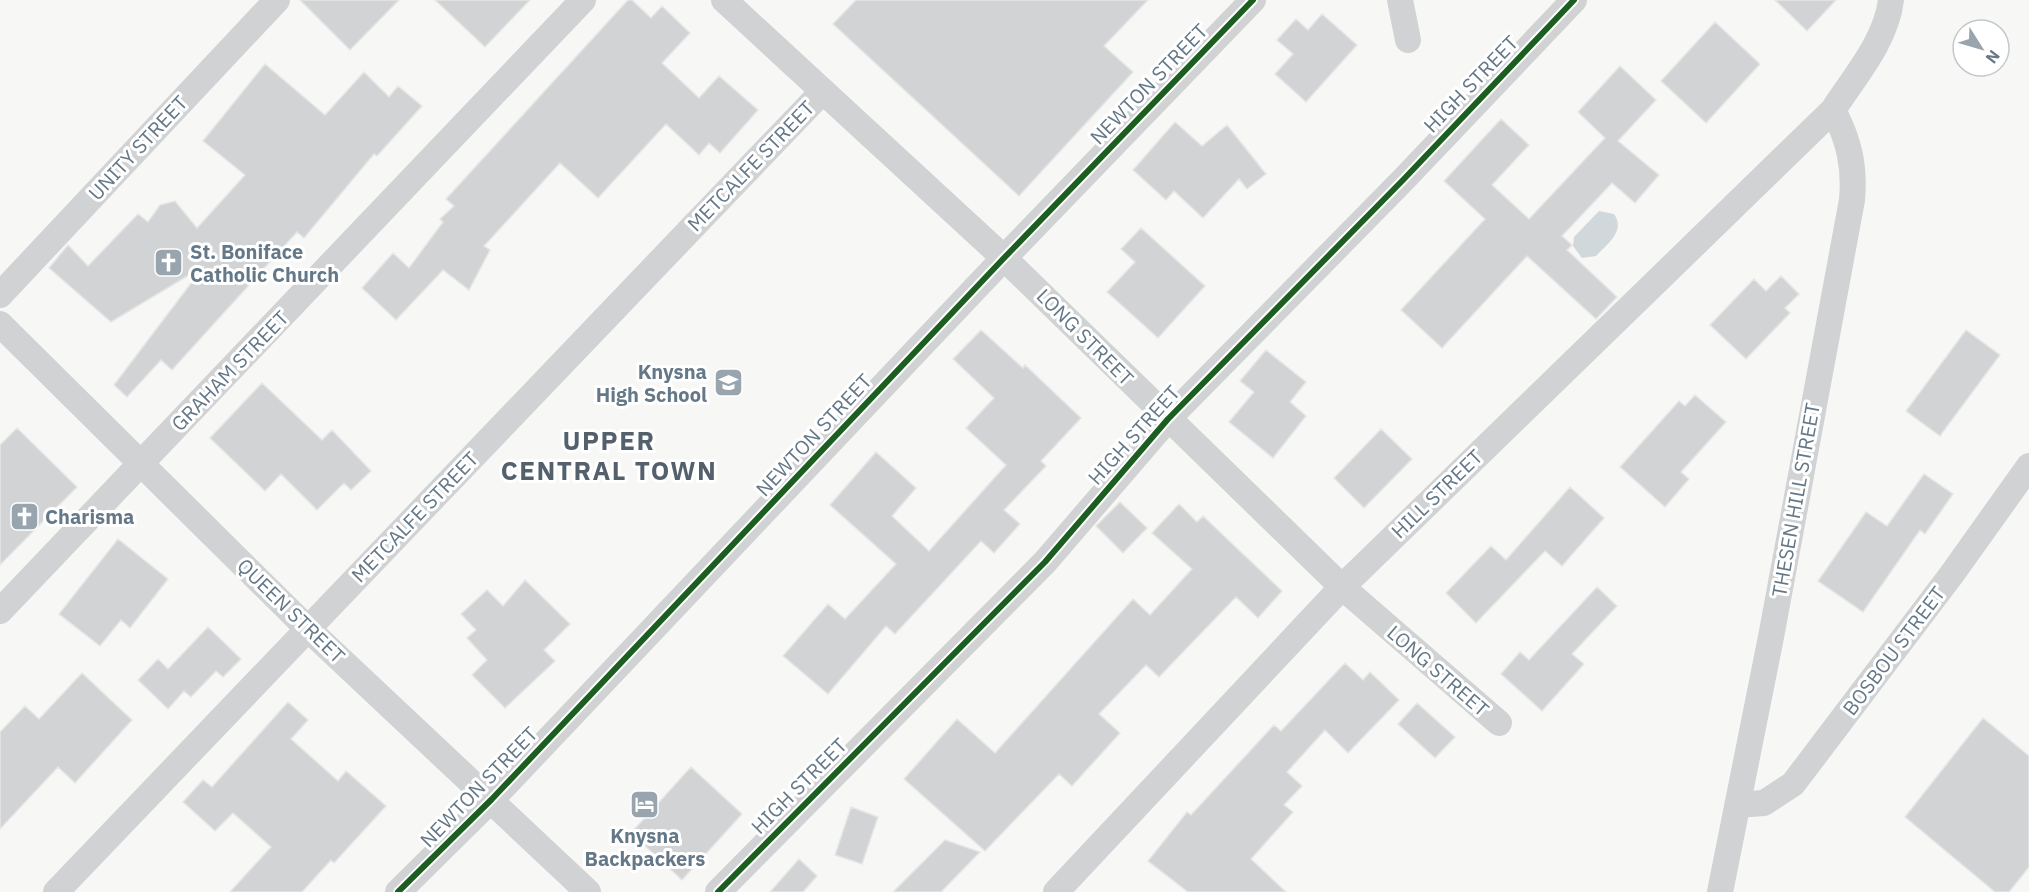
<svg xmlns="http://www.w3.org/2000/svg" width="2029" height="892" font-family="'IBM Plex Sans',sans-serif">
<style>
.water{fill:#d0d8db}
.building{fill:#d2d3d4;stroke:#e6e6e6;stroke-width:1.5}
.lines{fill:none;stroke-linecap:round;stroke-linejoin:round}
.street{stroke:#d1d2d3;stroke-width:26}
.cycleway-casing{stroke:#fff;stroke-width:10}
.cycleway{stroke:#1b5e20;stroke-width:6}
.labels{text-anchor:middle;stroke-width:6;stroke-linejoin:round;paint-order:stroke}
.street-label{font-size:20px;fill:#657888;stroke:#fff}
.poi-label{font-size:20px;font-weight:bold;fill:#657888;stroke:#fff;text-anchor:start}
.district-label{font-size:26px;font-weight:bold;letter-spacing:1.5px;fill:#54616d;stroke:#fff}
</style>
<rect width="100%" height="100%" fill="#f7f7f6"/>
<!-- water -->
<path class="water" d="M1599,211L1614,214C1626,231 1607,244 1596,256L1582,258L1573,246L1574,237Z"/>
<!-- building -->
<path class="building" d="M300,0H399L350,50Z
M435,0H530L485,47Z
M628,0H632L651,18L662,6L690,33L662,63L699,98L719,76L758,110L720,153L709,143L699,155L666,124L598,198L560,163L484,246L490,250L469,290L443,270L396,320L362,288L393,253L409,268L443,222L440,219L454,206L446,199Z
M856,0H1148L1104,46L1133,72L1019,196L833,24Z
M1775,0H1836L1807,31Z
M1322,14L1357,45L1306,102L1275,74L1293,54L1277,40L1296,19L1308,30Z
M1715,22L1760,64L1706,123L1661,81Z
M265,64L325,115L364,72L389,97L398,86L422,106L377,156L374,154L304,238L297,232L172,370L161,360L127,397L114,385L204,266L111,322L49,268L68,245L88,266L138,214L148,222L160,205L175,201L197,228L245,175L203,141Z
M1620,66L1656,100L1618,141L1659,175L1635,203L1612,183L1562,236L1572,245L1567,250L1617,297L1596,319L1527,256L1442,348L1401,310L1485,219L1444,181L1501,119L1529,145L1492,185L1529,219L1605,138L1578,112Z
M1175,122L1202,146L1227,125L1266,174L1247,189L1239,179L1203,218L1174,191L1166,200L1133,170Z
M1141,228L1205,286L1158,338L1107,292L1135,262L1121,249Z
M1781,276L1799,294L1785,308L1790,313L1746,359L1710,325L1754,279L1766,291Z
M981,330L1023,368L1025,365L1081,418L1041,461L1046,466L1004,510L1020,524L994,553L981,541L895,634L886,626L828,694L783,656L828,604L845,619L896,564L830,505L876,452L916,488L892,516L929,551L1006,465L966,428L994,398L953,359Z
M1966,330L2000,355L1940,436L1906,411Z
M1266,350L1306,382L1290,402L1306,416L1273,458L1229,422L1254,392L1240,381Z
M262,383L322,440L332,430L371,471L351,490L344,483L317,510L281,474L265,491L210,438Z
M1695,395L1726,422L1681,472L1689,479L1665,507L1620,467L1679,401L1685,406Z
M17,428L77,487L0,565V445Z
M1381,429L1412,459L1364,508L1334,478Z
M1924,474L1953,494L1925,534L1920,530L1863,612L1818,581L1866,512L1887,526Z
M1570,487L1604,518L1562,566L1545,551L1476,623L1446,593L1491,546L1506,560Z
M1120,502L1147,528L1123,553L1096,526Z
M1179,504L1197,522L1203,516L1282,591L1258,618L1236,597L1159,677L1146,665L1099,714L1120,733L1072,786L1059,774L985,851L904,779L957,719L995,753L1133,599L1150,615L1192,569L1152,533Z
M118,539L168,579L130,628L121,620L100,646L59,614Z
M525,580L570,624L544,650L555,661L505,708L472,675L487,660L467,638L476,630L461,614L487,590L503,606Z
M1597,587L1617,606L1572,654L1584,664L1542,711L1501,674L1520,652L1529,660Z
M208,627L241,659L223,677L216,671L191,697L184,691L168,709L138,680L158,659L168,669Z
M1345,663L1363,680L1370,672L1399,700L1348,753L1325,730L1287,772L1302,786L1284,805L1293,812L1251,859L1286,892H1188L1148,861L1187,812L1191,815L1274,725L1281,731Z
M82,673L132,720L75,783L58,767L0,829V732L25,706L39,719Z
M288,702L308,720L291,739L338,781L346,771L386,806L334,863L331,860L302,892H230L271,847L233,813L215,831L183,802L203,780L212,787Z
M1417,703L1455,737L1435,758L1398,724Z
M1983,718L2029,756V867L2009,892H1995L1905,817Z
M691,767L742,814L682,880L631,833Z
M851,807L878,817L862,864L835,855Z
M945,840L980,852L941,892H893Z
M799,859L817,876L803,892H770Z"/>
<g class="lines">
<!-- street -->
<path class="street" d="M724,0L1004,258L1342,587L1499,723
M1400,0L1408,40
M0,295L277,0
M0,324L308,629L588,892
M0,611L583,0
M1737,805L1764,803L1793,784L1952,574L2029,466
M56,892L823,91
M398,892L492,799L1004,258L1253,0
M718,892L1045,562L1168,419L1403,180L1574,0
M1056,892L1342,587L1833,110C1855,76 1886,41 1891,0
M1720,892L1771,637L1852,200C1855,166 1849,140 1833,110"/>
<defs>
<path id="cycleway" d="M398,892L492,799L1004,258L1253,0
M718,892L1045,562L1168,419L1403,180L1574,0"/>
</defs>
<!-- cycleway casing -->
<use href="#cycleway" class="cycleway-casing"/>
<!-- cycleway -->
<use href="#cycleway" class="cycleway"/>
</g>
<!-- icons -->
<defs>
<symbol id="church-square" viewBox="-11 -11 22 22"><rect x="-9" y="-9" width="18" height="18" rx="4" fill="#98a4ae" stroke="#fff"/><path d="M-1.2-6h2.4v3.5h3.3v2.4h-3.3V6h-2.4V-.1h-3.3v-2.4h3.3Z" fill="#fff"/></symbol>
<symbol id="school-square" viewBox="-11 -11 22 22"><rect x="-9" y="-9" width="18" height="18" rx="4" fill="#98a4ae" stroke="#fff"/><path d="M0-5L7-2L0 1L-7-2ZM-4 1L0 2.5L4 1V4Q0 6-4 4Z" fill="#fff"/></symbol>
<symbol id="hotel-square" viewBox="-11 -11 22 22"><rect x="-9" y="-9" width="18" height="18" rx="4" fill="#98a4ae" stroke="#fff"/><path d="M-6-4.5h1.5V1H6V5H4.5V3h-9V5H-6ZM-4 0a1.8 1.8 0 1 1 3.6 0ZM.5 0V-2.5h3Q6-2.5 6 0Z" fill="#fff"/></symbol>
</defs>
<g fill-rule="evenodd">
<use href="#church-square" x="152" y="246" width="33" height="33"/>
<use href="#school-square" x="712" y="366" width="33" height="33"/>
<use href="#church-square" x="8" y="500" width="33" height="33"/>
<use href="#hotel-square" x="628" y="788" width="33" height="33"/>
</g>
<g class="labels">
<!-- street labels -->
<g class="street-label">
<text transform="translate(1149 84) rotate(-46)" y="7">NEWTON STREET</text>
<text transform="translate(1471 84) rotate(-46)" y="7">HIGH STREET</text>
<text transform="translate(138 148) rotate(-47)" y="7">UNITY STREET</text>
<text transform="translate(751 166) rotate(-46)" y="7">METCALFE STREET</text>
<text transform="translate(1085 337) rotate(45)" y="7">LONG STREET</text>
<text transform="translate(230 371) rotate(-46)" y="7">GRAHAM STREET</text>
<text transform="translate(814 435) rotate(-47)" y="7">NEWTON STREET</text>
<text transform="translate(1134 435) rotate(-48)" y="7">HIGH STREET</text>
<text transform="translate(1437 494) rotate(-44)" y="7">HILL STREET</text>
<text transform="translate(1796 500) rotate(-80)" y="7">THESEN HILL STREET</text>
<text transform="translate(415 517) rotate(-46)" y="7">METCALFE STREET</text>
<text transform="translate(291 611) rotate(44)" y="7">QUEEN STREET</text>
<text transform="translate(1894 651) rotate(-53)" y="7">BOSBOU STREET</text>
<text transform="translate(1438 671) rotate(41)" y="7">LONG STREET</text>
<text transform="translate(799 786) rotate(-45)" y="7">HIGH STREET</text>
<text transform="translate(479 787) rotate(-46)" y="7">NEWTON STREET</text>
</g>
<!-- poi labels -->
<g class="poi-label">
<text x="190" y="259">St. Boniface<tspan x="190" dy="23">Catholic Church</tspan></text>
<text x="707" y="379" text-anchor="end">Knysna<tspan x="707" dy="23">High School</tspan></text>
<text x="45" y="524">Charisma</text>
<text x="645" y="843" text-anchor="middle">Knysna<tspan x="645" dy="23">Backpackers</tspan></text>
</g>
<!-- district labels -->
<g class="district-label">
<text x="609" y="450">UPPER<tspan x="609" dy="30">CENTRAL TOWN</tspan></text>
</g>
</g>
<!-- north arrow -->
<g transform="translate(1981 48) rotate(127)"><circle r="28" fill="#ffffff" stroke="#c1c9cf" stroke-width="1.5"/>
<path d="M0-4.5L10 22L0 15L-10 22Z" fill="#98a4ae"/>
<text y="-9" font-size="16" font-weight="bold" text-anchor="middle" fill="#657888">N</text>
</g>
</svg>
